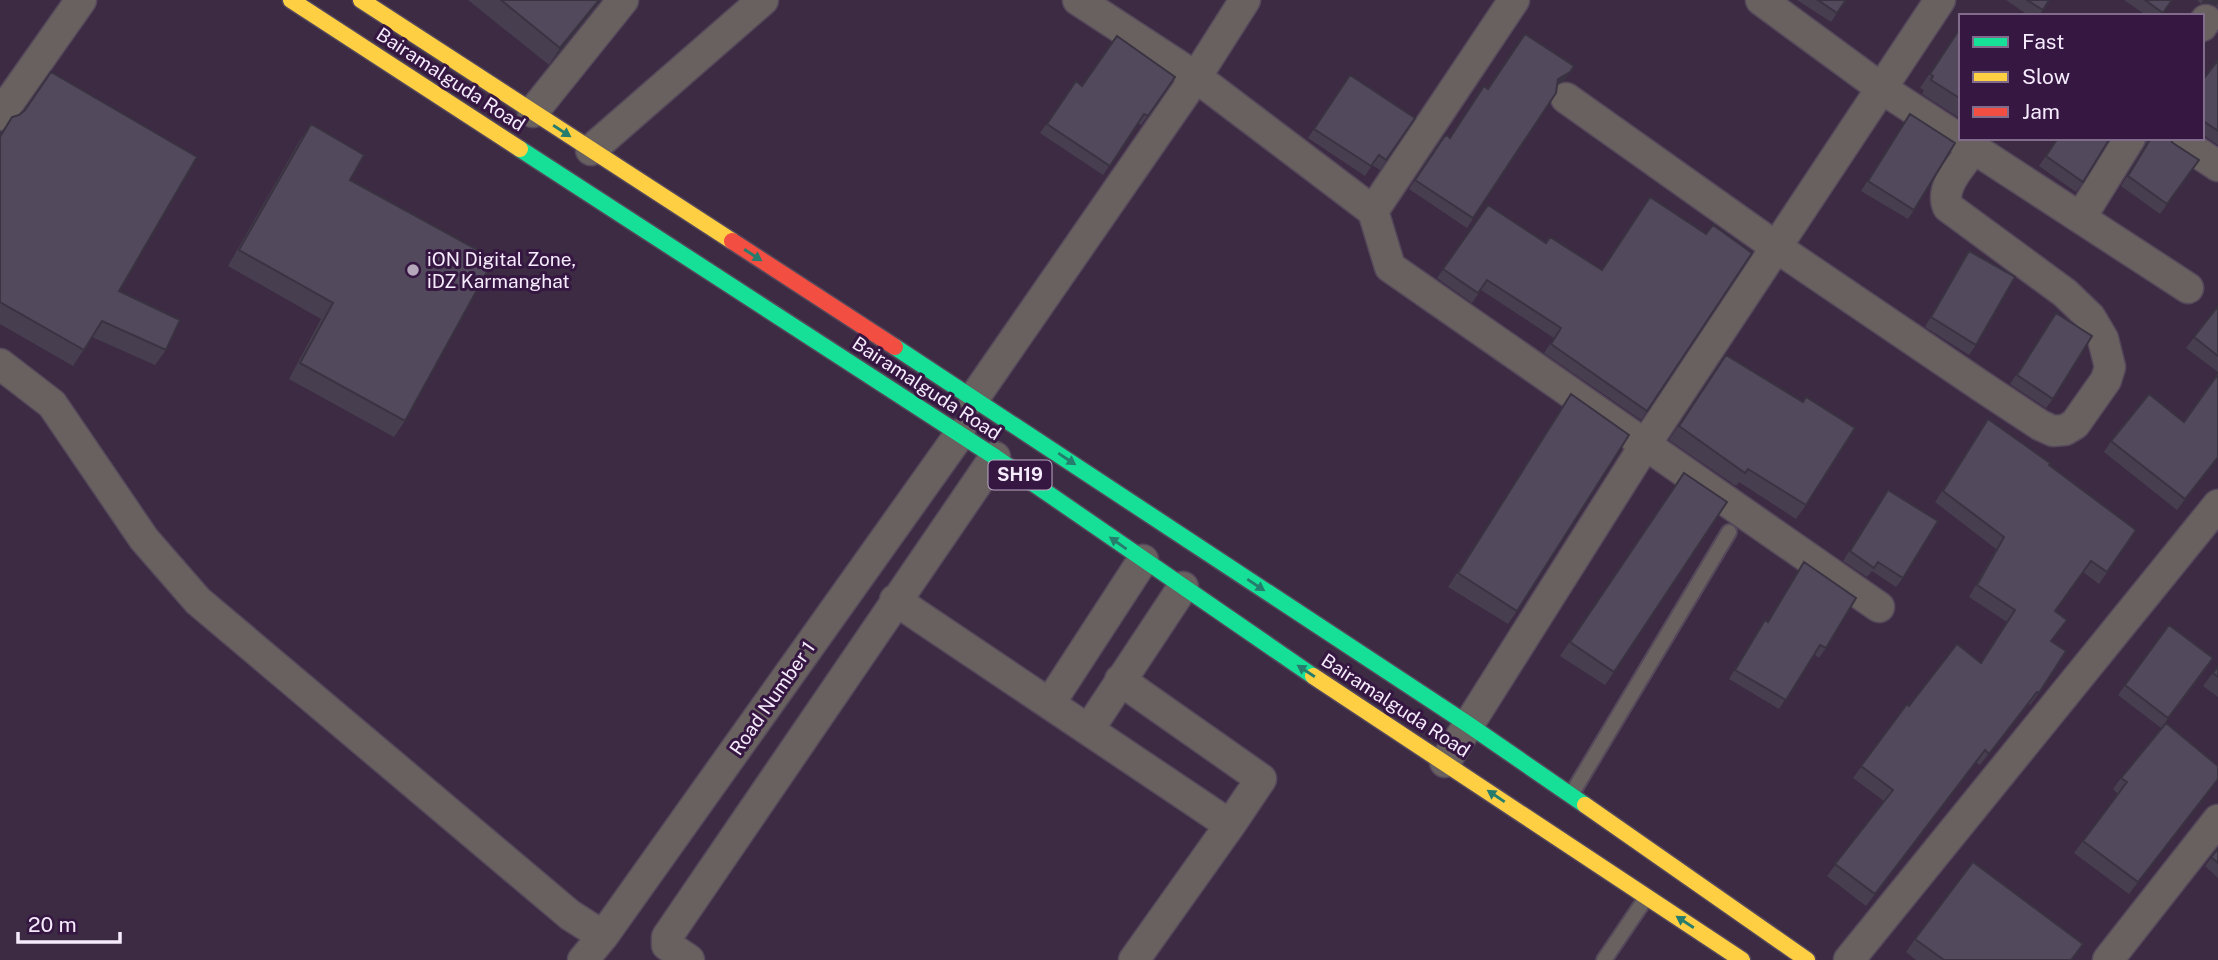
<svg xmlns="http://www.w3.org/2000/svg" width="2218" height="960" font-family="'Public Sans',sans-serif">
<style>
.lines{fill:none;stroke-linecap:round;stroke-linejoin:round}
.lane-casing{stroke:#55485b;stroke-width:18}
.street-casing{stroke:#55485b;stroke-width:33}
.fast-casing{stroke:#55485b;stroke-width:19}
.slow-casing{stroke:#55485b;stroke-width:19}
.jam-casing{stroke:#55485b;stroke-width:19}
.lane{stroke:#68615f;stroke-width:14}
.street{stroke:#68615f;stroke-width:30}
.fast{stroke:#16e098;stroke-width:16}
.slow{stroke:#ffcf43;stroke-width:16}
.jam{stroke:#f24e42;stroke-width:16}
.wall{fill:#473f50}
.shaded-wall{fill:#3a3341}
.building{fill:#53495d;stroke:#3a3341;stroke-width:2}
.oneway{fill:#267c6d}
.poi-dot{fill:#b5a8bb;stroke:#351742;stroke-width:2.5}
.labels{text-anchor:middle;stroke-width:6;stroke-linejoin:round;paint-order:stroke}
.shield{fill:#351742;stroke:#bcabc4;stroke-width:2}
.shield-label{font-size:18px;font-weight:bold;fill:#f6ebfc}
.street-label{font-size:19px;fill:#f6ebfc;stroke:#351742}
.poi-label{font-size:19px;fill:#f6ebfc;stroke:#351742;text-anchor:start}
</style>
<rect width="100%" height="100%" fill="#3c2b43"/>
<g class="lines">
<defs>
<path id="lane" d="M1571,795L1729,532
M1604,960L1646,898"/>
<path id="street" d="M1245,0L1196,77L1373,211L1514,0
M1761,0L1881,88L2188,288
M2202,26L2206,20
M1566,98L1776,247L1981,386L2040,425L2053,431L2065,430L2075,424L2106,380L2110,367L2103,339L2090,317L2065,293L1948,207C1939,187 1963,164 1974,148
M533,112L623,0
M0,115L81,0
M2176,138L2218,166
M591,150L763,0
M1373,211L1390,267L1879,607
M2081,217L2130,138
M0,364L52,404L144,539L198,601L570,915L603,936
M974,398L1196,77L1078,0
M895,600L1230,825L1134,960
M1120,680L1261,779L1230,825
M1050,703L1143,560
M1089,729L1183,587
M1445,762L1645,445L1940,0
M583,960L603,936L960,434
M689,960L667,945V937L995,457
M1849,960L2218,505
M2108,960L2218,820"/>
<path id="fast" d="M520,149L995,457L1313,676
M895,347L1469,725L1585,805"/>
<path id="slow" d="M291,0L520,149
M361,0L732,241
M1313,676L1742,960
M1585,805L1807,960"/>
<path id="jam" d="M732,241L895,347"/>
</defs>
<!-- lane casing -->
<use href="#lane" class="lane-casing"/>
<!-- street casing -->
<use href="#street" class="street-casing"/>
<!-- fast casing -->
<use href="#fast" class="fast-casing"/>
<!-- slow casing -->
<use href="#slow" class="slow-casing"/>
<!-- jam casing -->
<use href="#jam" class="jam-casing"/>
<!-- lane -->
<use href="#lane" class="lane"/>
<!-- street -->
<use href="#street" class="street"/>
<!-- fast -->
<use href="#fast" class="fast"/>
<!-- slow -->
<use href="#slow" class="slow"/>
<!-- jam -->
<use href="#jam" class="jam"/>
</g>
<!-- wall -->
<path class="wall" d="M468,0H601L549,65Z
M1797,0H1846L1831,22Z
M2006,0H2049L2039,16H2029Z
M2124,0H2172L2161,16H2147Z
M2197,0H2218V8L2216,6L2208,3L2201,4Z
M1961,27V119L1922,94L1924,90L1920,88Z
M2218,60V145L2202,134V81Z
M1350,75L1415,118L1380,170L1372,165L1365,176L1308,138Z
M1175,77L1141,125L1138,123L1103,175L1040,133L1076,81L1082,86Z
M1564,81L1557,85L1556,93L1467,228L1409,189L1444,137H1450L1488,89Z
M1910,114L1914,210L1908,219L1861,191Z
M12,117L119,291L166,350L155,365L92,337L73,366L0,324V134Z
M311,124L350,180L405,421L394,437L289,379L321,319L228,266L300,140Z
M2058,138L2083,182L2076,192L2039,166Z
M2147,138H2169L2173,143L2199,160L2160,214L2121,186L2145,147Z
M1488,205L1546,243L1601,270L1706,234L1752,253L1641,420L1544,353L1554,338L1481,290L1472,303L1437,278Z
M1969,251L1976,345L1969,355L1925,327L1963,260Z
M2218,306V372L2186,348Z
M2050,322L2053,399L2046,408L2010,384Z
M1726,355L1803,402L1806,505L1796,519L1739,482L1736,486L1669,440Z
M2218,374V459L2177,510L2104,452L2111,441L2184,422Z
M1571,394L1517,611L1508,624L1448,587Z
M1988,419L2136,530L2099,584L2083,572L2055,611L2052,642L2039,693L2030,705L2028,703L1980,765L1976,762L1866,906L1827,876L1884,801L1853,778L1907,704L1909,706L1981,662L2007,622L1969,597L1996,549L1935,502Z
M1684,473L1614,672L1605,685L1560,656Z
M1888,490L1903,578L1896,587L1872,571L1867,577L1843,561Z
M1804,562L1826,648L1819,658L1814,654L1779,709L1729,679L1758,630L1765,620L1767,622Z
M2169,625L2207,668L2161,728L2118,695Z
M2218,666V697L2203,686Z
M2121,778L2218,779L2129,894L2074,853L2118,794L2113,789Z
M2218,849V878L2205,866Z
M1915,939L2072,960H1916L1906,952Z"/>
<!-- shaded-wall -->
<path class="shaded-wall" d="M599,0H601L549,65L560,48Z
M2203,0H2218V3L2216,6L2208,3L2201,4Z
M1570,72L1564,81L1551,88L1558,79Z
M2218,457V459L2177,510L2185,499Z
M2218,779L2216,783L2129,894L2138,882Z"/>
<!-- building -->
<path class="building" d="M501,0H599L560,48Z
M1818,0H1846L1837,13Z
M2027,0H2049L2043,10Z
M2145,0H2172L2163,13Z
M1961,27V99L1931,80L1933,76L1930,74Z
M1525,34L1574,66L1570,72L1558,79L1556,93L1473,218L1415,180L1444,137L1447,135L1450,138L1484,86L1488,89Z
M1117,36L1175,77L1148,116L1144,114L1110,166L1047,124L1076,81L1082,86Z
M2218,60V131L2202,120V81Z
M51,72L197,157L119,291L180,320L166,350L102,321L84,350L0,302V137L12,117L19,115L25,110Z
M1350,75L1415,118L1386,160L1379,155L1371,166L1314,129Z
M1910,114L1955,143L1914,210L1868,181Z
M311,124L364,155L350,180L494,259L405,421L300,363L333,303L239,250Z
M2058,138H2110L2083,182L2046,156Z
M2151,138H2169L2173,143L2199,160L2167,204L2128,176Z
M1650,197L1706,234L1713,225L1752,253L1647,411L1551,344L1561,328L1487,280L1478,293L1443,269L1488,205L1546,243L1550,237L1602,270Z
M1969,251L2015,277L1976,345L1931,317Z
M2218,306V356L2194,337Z
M2056,313L2092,336L2053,399L2017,375Z
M1726,355L1803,402L1806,397L1855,428L1806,505L1748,469L1745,473L1679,426Z
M2218,374V457L2185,499L2111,441L2149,394L2184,422Z
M1571,394L1629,435L1517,611L1458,573Z
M1988,419L2050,463L2049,465L2136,530L2107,572L2091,561L2055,611L2067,620L2051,641L2066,651L2039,693L2037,692L1989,754L1985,750L1875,894L1835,864L1893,790L1861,766L1907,704L1909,706L1957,644L1981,663L2015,610L1977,585L2004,537L1943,491Z
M1684,473L1727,502L1614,672L1570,642Z
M1888,490L1938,521L1903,578L1878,562L1874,568L1850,551Z
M1804,562L1856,598L1826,648L1820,645L1786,700L1735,670L1765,620L1768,622Z
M2169,625L2213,658L2168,718L2125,685Z
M2218,666V677L2213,673Z
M2166,723L2218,766V779L2138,882L2083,841L2127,782L2121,778Z
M2218,849V863L2211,857Z
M1973,862L2083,944L2071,960H1944L1915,939Z"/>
<!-- one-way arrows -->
<defs><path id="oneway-solid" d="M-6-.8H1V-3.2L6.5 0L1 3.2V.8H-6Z" transform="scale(1.75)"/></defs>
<g class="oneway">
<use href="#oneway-solid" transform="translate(562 131) rotate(33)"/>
<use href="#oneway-solid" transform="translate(753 255) rotate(33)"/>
<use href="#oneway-solid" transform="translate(1067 459) rotate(34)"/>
<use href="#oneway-solid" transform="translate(1118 543) rotate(-145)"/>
<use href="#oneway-solid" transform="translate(1256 585) rotate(34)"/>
<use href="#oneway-solid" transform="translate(1306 671) rotate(-147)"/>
<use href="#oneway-solid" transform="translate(1496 796) rotate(-146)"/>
<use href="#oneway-solid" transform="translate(1685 922) rotate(-147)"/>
</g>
<!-- markers -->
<circle class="poi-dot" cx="413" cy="270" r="7"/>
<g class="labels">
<!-- shield labels -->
<rect class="shield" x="988.5" y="460.5" width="63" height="29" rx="5"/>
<g class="shield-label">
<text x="1020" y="481">SH19</text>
</g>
<!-- street labels -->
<g class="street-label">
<text transform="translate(451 79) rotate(33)" y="7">Bairamalguda Road</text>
<text transform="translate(927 388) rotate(33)" y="7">Bairamalguda Road</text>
<text transform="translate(772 698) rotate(-55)" y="7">Road Number 1</text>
<text transform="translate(1396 705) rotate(33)" y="7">Bairamalguda Road</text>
</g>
<!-- poi labels -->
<g class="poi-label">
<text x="427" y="266">iON Digital Zone,<tspan x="427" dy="22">iDZ Karmanghat</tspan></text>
</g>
</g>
<!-- legend -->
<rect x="1959" y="14" width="245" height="126" fill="#351742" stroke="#826c8c" stroke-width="2"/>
<rect x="1973" y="37" width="35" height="10" fill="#16e098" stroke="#826c8c" stroke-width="2"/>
<text x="2022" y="49" font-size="21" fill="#f6ebfc">Fast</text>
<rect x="1973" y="72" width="35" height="10" fill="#ffcf43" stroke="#826c8c" stroke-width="2"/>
<text x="2022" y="84" font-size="21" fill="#f6ebfc">Slow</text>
<rect x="1973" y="107" width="35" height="10" fill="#f24e42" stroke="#826c8c" stroke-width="2"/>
<text x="2022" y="119" font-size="21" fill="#f6ebfc">Jam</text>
<!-- scale -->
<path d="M18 932v10h102v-10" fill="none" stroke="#f6ebfc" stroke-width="3.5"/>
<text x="28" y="932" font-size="21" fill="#f6ebfc" stroke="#351742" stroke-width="5" paint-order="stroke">20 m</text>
</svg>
